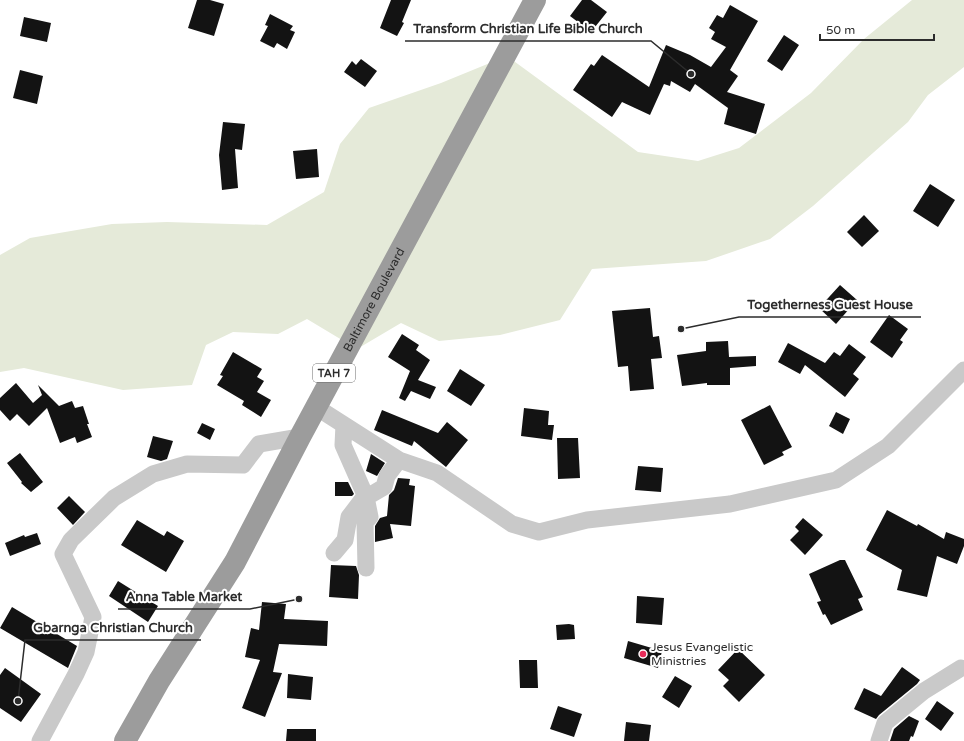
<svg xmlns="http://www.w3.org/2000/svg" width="964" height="741" font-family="'Varela Round',sans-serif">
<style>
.green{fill:#e5ead9}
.building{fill:#131313}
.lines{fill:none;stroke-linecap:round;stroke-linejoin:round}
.minor{stroke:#c9c9c9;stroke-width:17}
.trunk{stroke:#9c9c9c;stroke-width:22}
.poi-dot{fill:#e62b59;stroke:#fff;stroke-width:1.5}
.labels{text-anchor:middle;stroke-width:4;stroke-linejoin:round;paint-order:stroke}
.shield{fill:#fff;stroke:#6b6b6b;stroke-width:1}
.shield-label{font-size:11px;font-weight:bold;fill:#2c2c2c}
.street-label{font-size:12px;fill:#2c2c2c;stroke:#fff}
.poi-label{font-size:12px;fill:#2c2c2c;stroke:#fff;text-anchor:start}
.leader{fill:none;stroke:#2c2c2c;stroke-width:1.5}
.callout-dot{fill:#2c2c2c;stroke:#fff;stroke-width:1.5}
.callout-label{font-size:13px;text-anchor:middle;font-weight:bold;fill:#2c2c2c;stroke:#fff;stroke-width:4;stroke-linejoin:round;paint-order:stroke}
</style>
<rect width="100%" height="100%" fill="#fff"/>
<!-- green -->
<path class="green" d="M912,0H964V67L928,95L908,122L813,206L770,239L706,261L592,269L560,320L500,335L439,341L401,323L357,349L307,319L278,334L233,332L206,345L192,385L123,390L24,368L0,372V255L30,238L112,224L167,222L267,225L324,192L340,144L369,108L441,83L507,56L638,152L698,161L739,148L811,93L864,39Z"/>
<!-- building -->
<path class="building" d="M197,0H210L224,4L214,36L188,28Z
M391,0H411L402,22L404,23L397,36L380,28Z
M582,0H591L607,12L591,32L570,16Z
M730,5L758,21L730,70L738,76L727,92L765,104L756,134L724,124L728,108L695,84L690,92L671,81L670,86L664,84L650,115L622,102L612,117L573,90L591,64L594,66L602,55L649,87L666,45L690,55L711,67L726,47L711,39L715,32L709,28L717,15L723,18Z
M270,14L293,26L290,30L295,32L287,49L277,43L274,48L260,41L268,26L265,25Z
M24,17L51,23L47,42L20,36Z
M784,35L799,45L782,71L767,61Z
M361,59L377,71L365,87L344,72L352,61L356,65Z
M20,70L43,76L37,104L13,98Z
M223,122L245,124L242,150L235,149L238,188L222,190L219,155Z
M317,149L319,177L296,179L293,151Z
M930,184L955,200L938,227L913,211Z
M864,215L879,231L862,247L847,232Z
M840,285L857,300L836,324L819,308Z
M650,308L653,337L659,336L662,358L651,359L654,389L630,391L628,366L618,367L612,311Z
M889,315L908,329L900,340L903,342L892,358L870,342Z
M402,334L419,345L416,350L430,360L418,380L436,387L430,399L411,391L405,401L399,398L410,371L388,357Z
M728,341L729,357L756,356V366L730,368V385H707V383L682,386L677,355L706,351V342Z
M788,343L825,363L834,352L840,356L849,344L866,357L853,374L859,379L845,397L805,365L800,374L778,362Z
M233,352L262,369L257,377L264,381L257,392L271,400L261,417L242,405L244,401L217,385L223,376L220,375Z
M460,369L485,385L471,406L447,391Z
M16,383L33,403L42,395L38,385L59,406L72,401L75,408L83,406L89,424H87L92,437L77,443L75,437L60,443L47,408L29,426L17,414L10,421L0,410V398Z
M770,405L792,447L782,452L784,455L764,465L741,420Z
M524,408L549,411L548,425H554L552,440L521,436Z
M382,410L438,433L447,422L468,440L446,467L414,441L412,446L374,430Z
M836,412L850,419L843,434L829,426Z
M202,423L215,429L210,440L197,433Z
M153,436L173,441L167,459L161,461L147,457Z
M557,438H578L580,478L558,479Z
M20,453L43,482L31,492L21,483L22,482L7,463Z
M371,454L385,463L377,476L366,471Z
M638,466L663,468L661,492L635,490Z
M398,478L410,479L409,485L415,486L411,526L390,524L393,538L375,542V526L380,518L387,516L389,495L394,490Z
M335,482H348L354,494L352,496H335Z
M69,496L85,512L73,525L57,508Z
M887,510L917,526L918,524L944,539L946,532L964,539V546L957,564L937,556L927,597L897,590L902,570L866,550Z
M803,518L823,535L805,555L790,540L799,531L795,527Z
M137,520L164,536L167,531L184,541L166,572L121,545Z
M37,533L41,544L10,556L5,543L24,535L25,537Z
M840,560H845L863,597L858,599L863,610L831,625L825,614L823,615L817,602L821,601L809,574Z
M331,565L356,566L359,575L358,599L329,597Z
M118,581L158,606L148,622L109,596Z
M637,596L664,598L662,625L636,623Z
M262,602L286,604L284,619L328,621L327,646L279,644L273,672L282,673L265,717L242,708L260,660L245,657L251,628L259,630Z
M12,607L77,646L68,668L0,628Z
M569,624L574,625L575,639L557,640L556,625Z
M628,641L662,651L658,668L624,658Z
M738,649L765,675L739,702L723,686L729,680L718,670Z
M519,660H537L538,688H520Z
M902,667L920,680L917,684L879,715L876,719L854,709L864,688L881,696Z
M5,668L41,694L21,722L0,708V675Z
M288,674L313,677L311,700L287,698Z
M675,676L692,686L679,708L662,697Z
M937,701L954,713L941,731L925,719Z
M558,706L582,714L574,737L550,729Z
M909,716L919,721L913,737L911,736L909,741H890L894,729Z
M626,722L651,725L649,741H624Z
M287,729H316V741H286Z"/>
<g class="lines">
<!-- minor -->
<path class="minor" d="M316,407L399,460L437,473L512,524L539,532L587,520L730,504L836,480L888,446L964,370
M344,425L343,445L366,497L370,517L365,522L366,568
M334,553L345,540L349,517L362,500L384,487L387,476L399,460
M40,741L76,674L86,652L93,617L63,554L71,540L114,498L153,474L187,464L243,465L259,444L300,437
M879,741L885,723L924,691L961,668"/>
<!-- trunk -->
<path class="trunk" id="s1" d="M125,741L159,681L235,562L300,437L535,0"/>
</g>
<!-- markers -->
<circle class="poi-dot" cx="643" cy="654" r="4"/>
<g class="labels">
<!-- shield labels -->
<rect class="shield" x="313" y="364" width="42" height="18" rx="3"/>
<g class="shield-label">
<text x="334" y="377">TAH 7</text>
</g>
<!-- street labels -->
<g class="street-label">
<text dy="4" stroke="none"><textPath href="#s1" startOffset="507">Baltimore Boulevard</textPath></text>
</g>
<!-- poi labels -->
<g class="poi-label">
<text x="651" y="651">Jesus Evangelistic<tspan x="651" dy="14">Ministries</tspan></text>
</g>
</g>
<!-- callouts -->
<path class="leader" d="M691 74L651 41H405M681 329L739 317H921M299 599L250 609H118M18 701L25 640H201"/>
<g class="callout-dot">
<circle cx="691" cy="74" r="4"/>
<circle cx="681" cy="329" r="4"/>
<circle cx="299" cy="599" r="4"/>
<circle cx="18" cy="701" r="4"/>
</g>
<g class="callout-label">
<text x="528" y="33">Transform Christian Life Bible Church</text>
<text x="830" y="309">Togetherness Guest House</text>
<text x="184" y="601">Anna Table Market</text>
<text x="113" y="632">Gbarnga Christian Church</text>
</g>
<!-- scale -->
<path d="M820 34v6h114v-6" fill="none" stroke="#2c2c2c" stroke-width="2"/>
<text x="826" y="34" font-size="12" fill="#2c2c2c" stroke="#ffffff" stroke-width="3" paint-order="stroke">50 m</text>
</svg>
